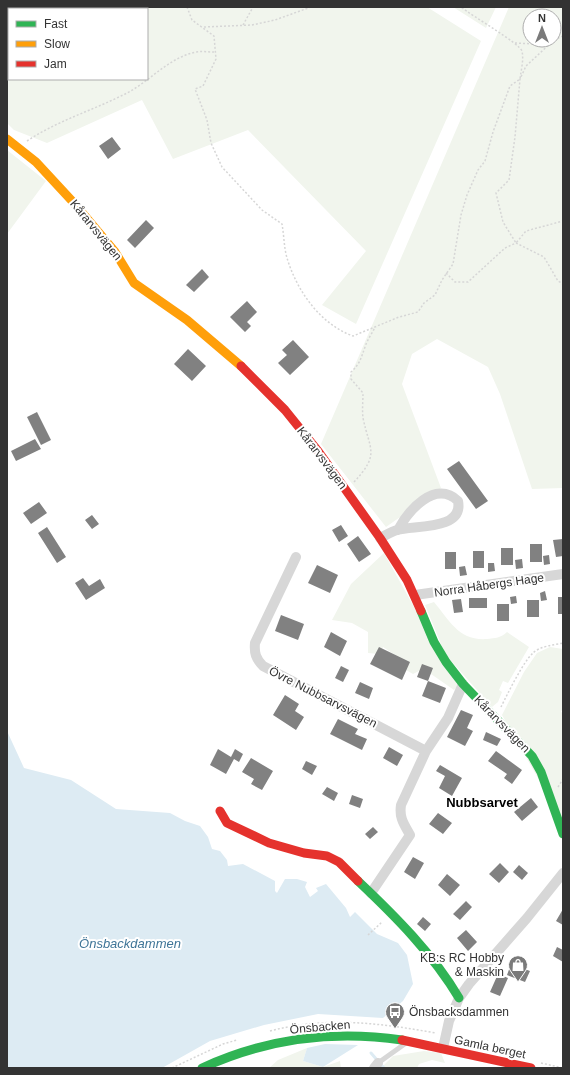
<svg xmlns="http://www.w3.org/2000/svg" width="570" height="1075" font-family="Helvetica,sans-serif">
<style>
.green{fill:#f1f5ed;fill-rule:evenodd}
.water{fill:#ddebf3}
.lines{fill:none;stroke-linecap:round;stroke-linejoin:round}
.stream{stroke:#ddebf3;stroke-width:3}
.building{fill:#818181}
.path{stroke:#d6d6d6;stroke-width:1.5;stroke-dasharray:2 2;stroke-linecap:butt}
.lane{stroke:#d7d7d7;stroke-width:5}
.street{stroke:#d7d7d7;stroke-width:10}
.fast{stroke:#30b455;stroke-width:9}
.slow{stroke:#ff9f0a;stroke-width:9}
.jam{stroke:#e5322d;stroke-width:9}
.labels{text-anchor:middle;stroke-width:4;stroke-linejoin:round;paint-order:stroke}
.street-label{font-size:12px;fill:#333;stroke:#fff}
.poi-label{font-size:12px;fill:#333;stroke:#fff;text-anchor:end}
.neighbourhood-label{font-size:13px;font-weight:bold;fill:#000;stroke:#fff}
.water-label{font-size:13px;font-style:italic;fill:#3f7597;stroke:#fff}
</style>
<rect width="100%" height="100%" fill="#fff"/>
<!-- green -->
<path class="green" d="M7,7H427L481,41L356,324L322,305L366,251L248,130L173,159L142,100L47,143L14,130L7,123ZM9,9H147V79H9Z
M453,7H496L486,28Z
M509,7H563V488L532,489L500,394L488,367L437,339L412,354L402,384L441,488L386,527L321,444ZM530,16H554V40H530Z
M7,150L46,181L7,234Z
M384,553L458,686L454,690L431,674L419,671L413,674L406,670L398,657L383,647L379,654L368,653V632L352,623L332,620L351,584Z
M434,602C450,621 459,641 487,639C495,638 501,638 507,632L529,647L508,683L503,681L499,690L502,692L498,702L492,707L445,654L425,605Z
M550,647L563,649V710L561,711L563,715V822L502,715L524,672L537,653Z
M307,1048L303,1061L323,1067L340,1061L341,1068H269L278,1060Z
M424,1051L441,1053L445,1063L432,1060L419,1064L417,1068H381L393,1056Z"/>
<!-- water -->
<path class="water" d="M7,731L24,768L71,780L116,809L170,813L185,821L200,826L208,837L212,849L220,851L227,860L228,866L243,864L275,881V891L277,893L285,879H297L307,882L305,887L310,897L318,891L316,888L326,884L346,908L350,917L355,912L377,934L398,943L407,955L413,984L403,1001L383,1018L318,1014L264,1025L210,1041L162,1068H7Z
M325,1044L358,1045L323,1067L303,1061L307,1048Z"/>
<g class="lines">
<!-- stream -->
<path class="stream" d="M371,1053L384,1068"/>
</g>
<!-- building -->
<path class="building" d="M112,137L121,149L108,159L99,146Z
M146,220L154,228L135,248L127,240Z
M202,269L209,277L194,292L186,285Z
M247,301L257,312L247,322L251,326L245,332L230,317Z
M293,340L309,357L290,375L278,363L287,355L282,350Z
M188,349L206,366L192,381L174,364Z
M37,412L51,440L41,445L27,417Z
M35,439L41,449L16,461L11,451Z
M459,461L488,501L476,509L447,469Z
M39,502L47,513L31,524L23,513Z
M92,515L99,524L92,529L85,520Z
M341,525L348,536L339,542L332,530Z
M47,527L66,557L57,563L38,533Z
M358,536L371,554L359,562L347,544Z
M563,539V556L556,557L553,540Z
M530,544H542V562H530Z
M501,548H513V565H501Z
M473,551H484V568H473Z
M445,552H456V569H445Z
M549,555L550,564L544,565L543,556Z
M522,559L523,568L516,569L515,560Z
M488,563H494L495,571L488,572Z
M317,565L338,575L330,593L308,583Z
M465,566L467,575L460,576L459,567Z
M83,578L89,586L100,579L105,588L86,600L75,583Z
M545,591L547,600L541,601L540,593Z
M516,596L517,603L511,604L510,597Z
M558,597H563V614H558Z
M469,598H487V608H469Z
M461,599L463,612L454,613L452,600Z
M527,600H539V617H527Z
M497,604H509V621H497Z
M281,615L304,624L298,640L275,631Z
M331,632L347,641L340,656L324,647Z
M379,647L410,662L402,680L370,664Z
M422,664L433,668L428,681L417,677Z
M341,666L349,670L343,682L335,678Z
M428,681L446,688L440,703L422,696Z
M360,682L373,688L369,699L355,693Z
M285,695L299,704L295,711L304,717L296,730L273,715Z
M461,710L473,715L467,728L473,731L465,746L447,737Z
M338,719L358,729L355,734L367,739L362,750L330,734Z
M486,732L501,739L497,746L483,740Z
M389,747L403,755L397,766L383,758Z
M218,749L231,757L235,749L243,754L239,762L234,759L226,774L210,765Z
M496,751L522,770L512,784L504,778L507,774L488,761Z
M251,758L273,771L262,790L251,784L254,779L242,772Z
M306,761L317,766L312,775L302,769Z
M440,765L462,778L452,796L439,788L445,776L436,771Z
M327,787L338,793L334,801L322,794Z
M352,795L363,799L360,808L349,804Z
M531,798L538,807L522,821L514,812Z
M438,813L452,823L443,834L429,824Z
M373,827L378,832L370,839L365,834Z
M413,857L424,863L415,879L404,872Z
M500,863L509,872L499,883L489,874Z
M519,865L528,873L522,880L513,872Z
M447,874L460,885L450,896L438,885Z
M466,901L472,907L460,920L453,914Z
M563,909V925L556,921Z
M423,917L431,924L425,931L417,924Z
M466,930L477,942L468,951L457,938Z
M557,947L563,950V962L553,956Z
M511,964L530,971L525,982L507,975Z
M498,974L508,978L500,996L490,992Z"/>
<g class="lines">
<!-- path -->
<path class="path" d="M187,7L192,20L214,36L216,59L203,86L195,89L207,120L211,143L222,167L262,210L282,224C284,235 284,248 287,258C297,291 320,324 353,336L399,317L418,312L424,303L435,295L442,280L453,264L461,215L467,195L478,170L485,161L493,132L510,86L520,79C521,70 524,60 522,51C519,43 472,16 461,7
M243,25L253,7
M204,27L252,25L275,20L311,7
M554,40L526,66L520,79L515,137L509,180L496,193L503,222L516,243L526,231L563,221
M554,40L563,36
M515,43L536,44L551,41
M27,141C57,121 91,111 123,95C149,83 167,58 196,52C202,51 208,52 214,52
M446,273L455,282H468L505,248L516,243L544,257L558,281L563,284
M354,482C380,454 370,451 363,418C362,410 363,401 363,393L351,379V372C360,364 361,358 365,347C367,340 372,334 375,327
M501,707C508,693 523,662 533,653C540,646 554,645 563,643
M558,787L563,779
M368,935L382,922
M270,1031C327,1016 379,1023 436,1033
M456,1037L487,1045
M541,1063L563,1068
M172,1068L223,1044L237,1040"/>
<!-- lane -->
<path class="lane" d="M378,1063L406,1043"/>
<!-- street -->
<path class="street" d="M380,538C386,535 391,532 397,530C413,525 464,531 458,501C435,479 408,511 398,530
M296,557L255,643C254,653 256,659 263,666L426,751
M415,595L563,574
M371,893L410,835C404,824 399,818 401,805L426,751L448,718L463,684
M443,1048L449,1021L459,998L469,984L527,918L563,873
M374,1068L378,1063"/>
<!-- fast -->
<path class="fast" d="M421,611L434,642L446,662L463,684L532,756L541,772L563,834
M358,881C395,916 433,954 459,998
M202,1068C265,1039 333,1030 402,1040"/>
<!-- slow -->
<path class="slow" d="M7,139L36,162L73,202L115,252L134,283L187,320L241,366"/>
<!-- jam -->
<path class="jam" d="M241,366L285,410L318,451L380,538L407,580L421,611
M220,811L227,823L269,843L304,853L327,856L339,862L358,881
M402,1040L531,1068"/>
</g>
<!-- icons -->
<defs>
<symbol id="shop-pin" viewBox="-11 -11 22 30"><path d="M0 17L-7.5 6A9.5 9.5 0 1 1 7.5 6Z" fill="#7a7a7a" stroke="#fff"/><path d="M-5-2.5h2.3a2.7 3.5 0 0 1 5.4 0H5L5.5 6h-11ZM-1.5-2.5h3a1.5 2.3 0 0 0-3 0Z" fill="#fff"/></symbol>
<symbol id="bus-pin" viewBox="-11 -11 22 30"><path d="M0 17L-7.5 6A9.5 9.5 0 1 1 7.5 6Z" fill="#7a7a7a" stroke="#fff"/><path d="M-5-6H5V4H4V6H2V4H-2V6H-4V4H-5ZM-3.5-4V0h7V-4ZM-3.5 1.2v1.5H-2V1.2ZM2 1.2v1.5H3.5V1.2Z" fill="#fff"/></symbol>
</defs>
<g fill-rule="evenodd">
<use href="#shop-pin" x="507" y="954" width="22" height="30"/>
<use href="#bus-pin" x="384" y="1001" width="22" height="30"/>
</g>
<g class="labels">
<!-- street labels -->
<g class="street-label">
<text transform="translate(96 230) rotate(51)" y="4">Kårarvsvägen</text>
<text transform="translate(322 458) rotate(53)" y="4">Kårarvsvägen</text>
<text transform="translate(489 585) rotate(-8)" y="4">Norra Håbergs Hage</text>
<text transform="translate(323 697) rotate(27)" y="4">Övre Nubbsarvsvägen</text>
<text transform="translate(502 724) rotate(46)" y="4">Kårarvsvägen</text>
<text transform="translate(320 1027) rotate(-5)" y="4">Önsbacken</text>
<text transform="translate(490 1047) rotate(12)" y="4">Gamla berget</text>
</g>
<!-- poi labels -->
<g class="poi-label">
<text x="504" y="962">KB:s RC Hobby<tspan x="504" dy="14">&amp; Maskin</tspan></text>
<text x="409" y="1016" text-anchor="start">Önsbacksdammen</text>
</g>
<!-- neighbourhood labels -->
<g class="neighbourhood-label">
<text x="482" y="807">Nubbsarvet</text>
</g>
<!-- water labels -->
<g class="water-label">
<text x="130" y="948">Önsbackdammen</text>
</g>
</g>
<!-- border -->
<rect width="570" height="1075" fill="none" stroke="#333333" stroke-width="16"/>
<!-- legend -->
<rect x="8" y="8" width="140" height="72" fill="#ffffff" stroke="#adadad"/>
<rect x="16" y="21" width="20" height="6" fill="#30b455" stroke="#adadad"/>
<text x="44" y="28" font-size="12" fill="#333333">Fast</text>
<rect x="16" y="41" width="20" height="6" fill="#ff9f0a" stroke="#adadad"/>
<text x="44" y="48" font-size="12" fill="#333333">Slow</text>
<rect x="16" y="61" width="20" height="6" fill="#e5322d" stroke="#adadad"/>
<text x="44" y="68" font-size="12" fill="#333333">Jam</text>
<!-- north arrow -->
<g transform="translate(542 28)"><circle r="19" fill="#ffffff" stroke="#adadad"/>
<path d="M0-3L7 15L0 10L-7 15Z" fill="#7a7a7a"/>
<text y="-6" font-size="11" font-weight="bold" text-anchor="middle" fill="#333333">N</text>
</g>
</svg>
